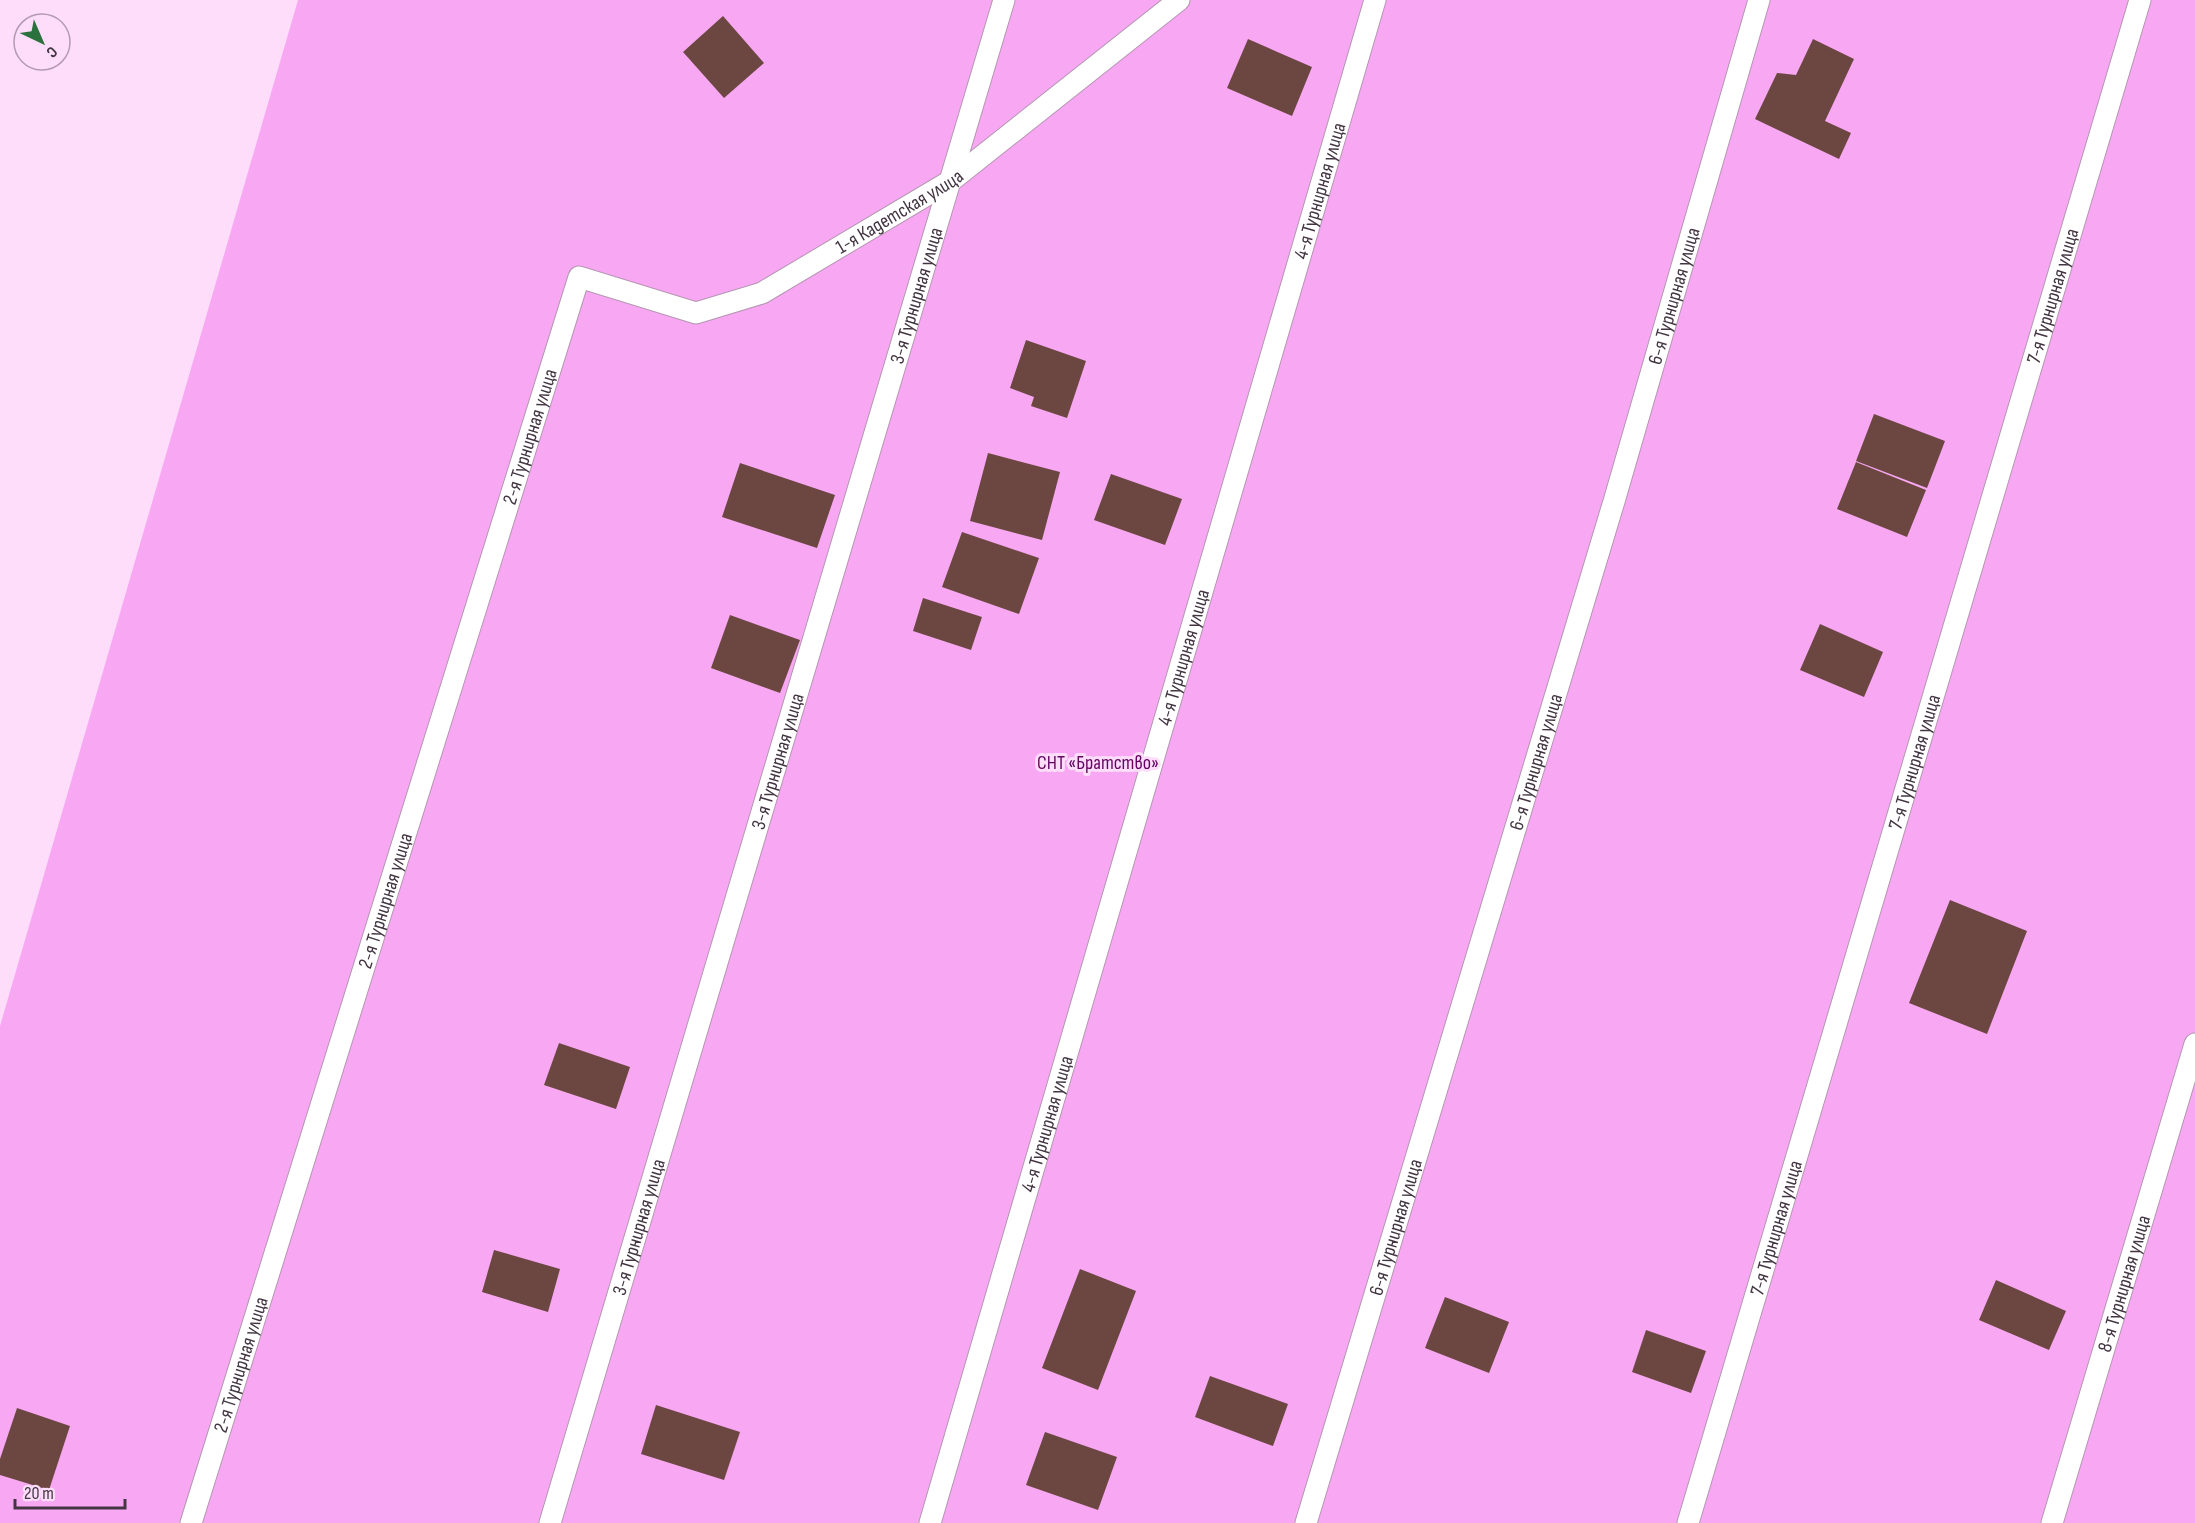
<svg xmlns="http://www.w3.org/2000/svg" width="2195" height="1523" font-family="'Sofia Sans Condensed',sans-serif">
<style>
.green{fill:#f8a8f3}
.building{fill:#6c4741}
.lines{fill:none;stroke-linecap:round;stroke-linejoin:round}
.service-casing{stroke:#b596b2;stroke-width:23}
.service{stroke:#fff;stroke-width:21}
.labels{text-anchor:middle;stroke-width:6;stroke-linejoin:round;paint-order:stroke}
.street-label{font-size:20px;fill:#433642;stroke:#feddfb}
.park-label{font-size:20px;fill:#650363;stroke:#feddfb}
</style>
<rect width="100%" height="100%" fill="#feddfb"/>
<!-- green -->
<path class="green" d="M298,0H2195V1523H0V1026Z"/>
<!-- building -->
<path class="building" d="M723,16L764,63L724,98L683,52Z
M1248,39L1312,67L1292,116L1227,88Z
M1813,39L1854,59L1825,121L1851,133L1839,159L1755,119L1777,73L1796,75Z
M1026,340L1086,361L1067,418L1031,406L1034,397L1010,388Z
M1874,414L1945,441L1927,488L1856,461Z
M988,453L1060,472L1042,540L970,521Z
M1856,462L1926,490L1907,537L1837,509Z
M740,463L835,495L817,548L722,517Z
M1111,474L1182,499L1165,545L1094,520Z
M962,532L1039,558L1019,614L942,587Z
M923,598L982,617L971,650L913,631Z
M730,615L800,640L780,693L711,668Z
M1820,624L1883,652L1864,697L1800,670Z
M1950,900L2027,931L1987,1034L1909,1003Z
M559,1043L630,1067L616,1109L544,1085Z
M494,1250L560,1269L548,1312L482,1292Z
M1080,1269L1136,1291L1098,1390L1042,1368Z
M1996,1280L2066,1311L2049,1350L1979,1320Z
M1445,1297L1509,1322L1489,1373L1425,1348Z
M1646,1330L1706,1351L1691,1393L1632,1372Z
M1210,1376L1288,1404L1273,1446L1195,1417Z
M656,1405L740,1432L724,1480L641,1454Z
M17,1408L70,1426L49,1490L0,1475V1459Z
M1045,1432L1117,1457L1098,1510L1026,1485Z"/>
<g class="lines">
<defs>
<g id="service">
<path id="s1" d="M191,1523L579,277L696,313L762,293L952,180L1179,0"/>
<path id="s2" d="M550,1523L1004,0"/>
<path id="s3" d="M930,1523L1375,0"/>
<path id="s4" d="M1306,1523L1615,498L1759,0"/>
<path id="s5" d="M1688,1523L2140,0"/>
<path id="s6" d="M2052,1523L2195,1044"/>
</g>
</defs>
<!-- service casing -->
<use href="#service" class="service-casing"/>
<!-- service -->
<use href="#service" class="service"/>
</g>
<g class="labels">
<!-- street labels -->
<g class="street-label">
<text dy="7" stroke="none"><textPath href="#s3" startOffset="1388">4-я Турнирная улица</textPath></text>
<text dy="7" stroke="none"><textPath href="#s1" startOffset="1656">1-я Кадетская улица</textPath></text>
<text dy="7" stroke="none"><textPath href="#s2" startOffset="1281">3-я Турнирная улица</textPath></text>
<text dy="7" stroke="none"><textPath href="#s4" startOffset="1281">6-я Турнирная улица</textPath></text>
<text dy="7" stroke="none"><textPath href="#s5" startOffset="1280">7-я Турнирная улица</textPath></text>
<text dy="7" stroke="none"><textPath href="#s1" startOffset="1138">2-я Турнирная улица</textPath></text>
<text dy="7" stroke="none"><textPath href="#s3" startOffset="902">4-я Турнирная улица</textPath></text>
<text dy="7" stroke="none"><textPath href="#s2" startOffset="795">3-я Турнирная улица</textPath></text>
<text dy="7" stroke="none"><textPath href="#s5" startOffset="794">7-я Турнирная улица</textPath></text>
<text dy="7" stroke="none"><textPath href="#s4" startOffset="795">6-я Турнирная улица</textPath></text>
<text dy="7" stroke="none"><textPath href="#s1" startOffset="652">2-я Турнирная улица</textPath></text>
<text dy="7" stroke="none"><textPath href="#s3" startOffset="416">4-я Турнирная улица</textPath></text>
<text dy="7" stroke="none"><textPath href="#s2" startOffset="309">3-я Турнирная улица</textPath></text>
<text dy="7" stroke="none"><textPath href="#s4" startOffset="309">6-я Турнирная улица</textPath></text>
<text dy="7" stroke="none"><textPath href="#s5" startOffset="308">7-я Турнирная улица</textPath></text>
<text dy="7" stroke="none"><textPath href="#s6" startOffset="250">8-я Турнирная улица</textPath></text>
<text dy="7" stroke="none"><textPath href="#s1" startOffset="166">2-я Турнирная улица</textPath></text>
</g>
<!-- park labels -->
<g class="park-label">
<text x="1098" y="769">СНТ «Братство»</text>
</g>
</g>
<!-- north arrow -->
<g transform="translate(42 42) rotate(136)"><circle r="28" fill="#feddfb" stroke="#b39ab1" stroke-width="1.5"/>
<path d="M0-4.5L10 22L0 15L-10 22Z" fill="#2b713d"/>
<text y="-9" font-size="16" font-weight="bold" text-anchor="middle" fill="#433642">С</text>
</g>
<!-- scale -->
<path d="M15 1499v9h110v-9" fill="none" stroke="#433642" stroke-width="3"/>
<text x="24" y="1499" font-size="18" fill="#433642" stroke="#feddfb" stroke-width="4.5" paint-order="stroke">20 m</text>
</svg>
